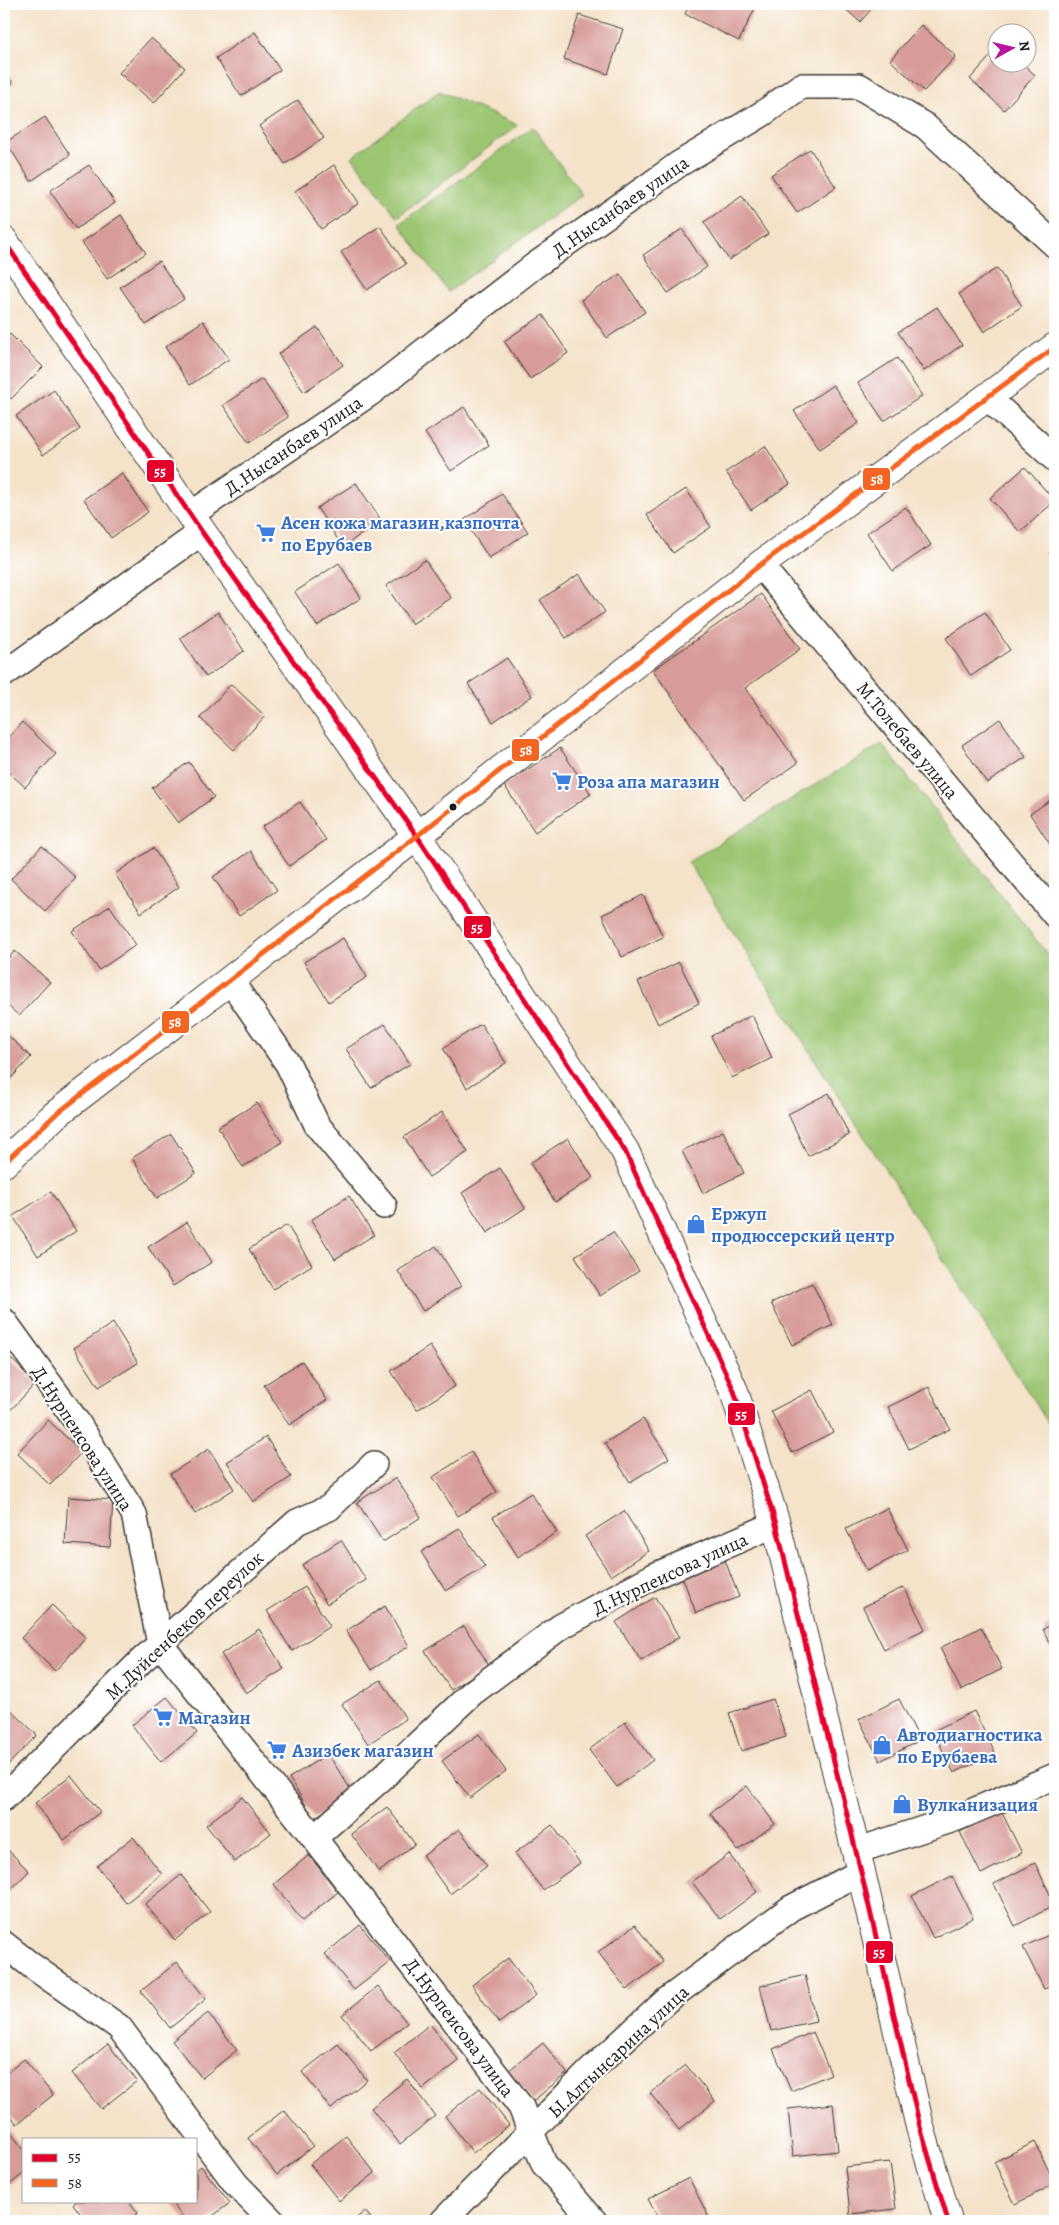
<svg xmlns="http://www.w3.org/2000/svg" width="1059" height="2225" font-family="Alegreya,serif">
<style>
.green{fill:#9bc571;stroke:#5c7046}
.building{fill:#d79c99}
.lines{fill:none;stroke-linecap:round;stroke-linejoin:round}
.minor-casing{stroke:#3c3a36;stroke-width:28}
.tertiary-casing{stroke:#3c3a36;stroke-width:30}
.secondary-casing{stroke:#3c3a36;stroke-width:30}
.minor{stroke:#fff;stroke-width:25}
.tertiary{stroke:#fff;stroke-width:28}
.secondary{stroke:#fff;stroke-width:28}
.bus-1-casing{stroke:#fff;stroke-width:9}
.bus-2-casing{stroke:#fff;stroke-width:9}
.bus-1{stroke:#e4002b;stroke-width:5}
.bus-2{stroke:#f26522;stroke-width:5}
.bus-dot{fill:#1c1c1c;stroke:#fff;stroke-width:2}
.labels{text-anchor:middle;stroke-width:4;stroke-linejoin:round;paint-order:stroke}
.street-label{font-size:19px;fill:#1c1c1c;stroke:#fff}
.shop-label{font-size:19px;font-weight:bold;fill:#366cbe;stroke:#fff;text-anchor:start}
.line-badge{stroke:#fff;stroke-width:2}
.badge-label{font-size:14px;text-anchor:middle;font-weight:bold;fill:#fff}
</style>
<rect width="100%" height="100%" fill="#fff"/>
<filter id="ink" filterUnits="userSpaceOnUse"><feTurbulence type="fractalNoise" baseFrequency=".02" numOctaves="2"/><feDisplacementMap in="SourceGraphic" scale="10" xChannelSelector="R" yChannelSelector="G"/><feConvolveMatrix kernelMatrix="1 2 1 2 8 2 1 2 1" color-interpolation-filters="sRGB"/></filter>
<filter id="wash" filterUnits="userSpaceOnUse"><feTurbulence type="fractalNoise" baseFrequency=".0096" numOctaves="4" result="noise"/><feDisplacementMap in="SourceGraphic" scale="20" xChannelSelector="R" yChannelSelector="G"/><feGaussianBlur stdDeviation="1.12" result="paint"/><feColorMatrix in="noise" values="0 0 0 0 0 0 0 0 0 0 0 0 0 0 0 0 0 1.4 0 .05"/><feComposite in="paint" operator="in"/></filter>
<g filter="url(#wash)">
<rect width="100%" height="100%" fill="#f4e2c9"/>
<!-- green -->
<path class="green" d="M439,91L518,125L397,217L352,157Z
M533,127L582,195L448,292L399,224Z
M882,744L1055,964V1434L688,862Z"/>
<g id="blocks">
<!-- building -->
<path class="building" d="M690,4H757L739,41L685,14Z
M840,4H876L860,22Z
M579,15L623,29L608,74L564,59Z
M921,25L956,56L924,91L890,60Z
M255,32L280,70L241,96L216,58Z
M151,38L185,68L154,103L119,73Z
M996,50V62H1021L1035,75L1004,110L970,79Z
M4,69L13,83L4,89Z
M298,100L324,138L285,164L259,126Z
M45,117L70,155L31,181L6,142Z
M810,149L836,187L797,213L771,175Z
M89,165L115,203L76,229L50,191Z
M334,165L359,203L321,229L295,191Z
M742,196L768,234L729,260L704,222Z
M121,215L146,253L107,279L82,242Z
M380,226L406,264L367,290L341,252Z
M682,229L707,267L668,293L643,255Z
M159,261L184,299L146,325L120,287Z
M997,268L1022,306L984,332L959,294Z
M620,274L645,312L607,338L581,300Z
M937,307L962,345L924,371L898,332Z
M543,315L568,353L530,379L504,341Z
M203,321L229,359L190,385L165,347Z
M317,327L343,365L304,392L278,354Z
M10,334L43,367L11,399L4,392V340Z
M897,358L922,396L884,421L858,383Z
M262,379L288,417L249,443L223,405Z
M833,385L859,423L820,449L794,411Z
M54,390L80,429L43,455L16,416Z
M464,407L489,445L451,471L425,433Z
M765,446L790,484L751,510L726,472Z
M1025,467L1055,501L1020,532L990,498Z
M122,473L148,512L111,538L84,499Z
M356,483L381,520L343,547L317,508Z
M686,489L711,527L673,553L647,515Z
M502,494L528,532L489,558L464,520Z
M906,507L931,545L893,571L867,533Z
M1055,547V561L1049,553Z
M425,560L451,598L412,624L386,586Z
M339,563L361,598L317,626L295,592Z
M579,574L605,612L566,638L540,600Z
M761,594L800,649L745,688L798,763L744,800L653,670Z
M218,612L244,651L206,677L180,638Z
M985,612L1010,650L971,676L946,638Z
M507,658L532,696L493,722L468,684Z
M231,684L265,716L234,750L200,718Z
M1000,719L1026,757L987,783L962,745Z
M22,722L56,754L25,787L4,768V742Z
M560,748L591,794L535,832L504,785Z
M189,762L214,797L178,823L152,788Z
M1055,797V852L1030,814Z
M300,802L326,840L289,866L262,827Z
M42,846L76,878L45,911L11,879Z
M153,848L179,887L141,913L115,874Z
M251,851L277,890L239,916L213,877Z
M643,895L663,937L622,957L602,915Z
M110,906L136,945L99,970L72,931Z
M343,938L367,977L329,1002L304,962Z
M15,951L50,982L19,1016L4,1002V963Z
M679,962L699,1003L658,1024L638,982Z
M752,1015L772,1058L732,1078L711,1036Z
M385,1024L410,1064L371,1088L346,1049Z
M481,1024L506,1063L467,1088L443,1048Z
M4,1032L31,1057L4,1086Z
M829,1093L849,1135L808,1156L788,1114Z
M257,1103L282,1142L243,1167L218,1127Z
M442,1112L468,1152L429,1177L404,1137Z
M723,1131L744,1173L703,1193L682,1151Z
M171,1134L196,1173L157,1198L132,1158Z
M568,1138L593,1178L555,1202L530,1163Z
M500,1168L525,1208L487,1233L462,1193Z
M51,1192L76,1231L38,1256L13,1216Z
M349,1196L374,1235L335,1259L311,1220Z
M187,1222L212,1262L173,1286L148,1247Z
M287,1225L312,1265L273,1289L249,1249Z
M613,1232L639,1271L600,1296L575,1256Z
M436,1246L461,1286L423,1311L398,1271Z
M812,1283L833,1325L792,1345L771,1303Z
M113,1323L138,1363L99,1387L74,1348Z
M430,1346L455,1386L417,1410L391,1371Z
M4,1352L36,1383L4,1417Z
M302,1361L327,1400L289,1425L264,1385Z
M929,1387L950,1429L909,1449L888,1407Z
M812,1390L833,1432L792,1453L771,1411Z
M643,1419L669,1458L630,1482L605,1443Z
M48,1420L82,1452L50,1485L17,1453Z
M266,1437L291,1477L253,1502L227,1462Z
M209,1449L234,1489L195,1514L170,1474Z
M471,1452L497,1492L458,1516L433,1477Z
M396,1478L421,1517L383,1542L357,1502Z
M531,1493L557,1532L518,1557L493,1517Z
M68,1497L113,1500L110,1547L65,1544Z
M887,1508L908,1550L867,1571L846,1529Z
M624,1511L649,1551L611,1576L585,1536Z
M459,1528L485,1567L446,1591L421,1552Z
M341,1540L366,1580L327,1604L302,1565Z
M723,1555L739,1597L696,1613L680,1571Z
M305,1587L330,1626L292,1651L267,1611Z
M904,1587L925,1629L884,1649L863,1607Z
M655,1597L679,1637L641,1661L616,1622Z
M52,1605L86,1638L55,1671L21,1638Z
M385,1606L409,1646L371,1670L346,1631Z
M1055,1623V1655L1043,1629Z
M464,1626L489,1665L451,1690L425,1651Z
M981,1627L1002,1669L961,1690L940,1648Z
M259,1629L284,1669L246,1693L221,1654Z
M381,1680L406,1719L368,1744L342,1704Z
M167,1697L197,1733L161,1762L132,1725Z
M773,1699L786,1737L741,1751L729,1713Z
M899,1699L920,1740L880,1761L859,1719Z
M4,1703L37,1735L5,1768L4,1766Z
M974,1711L995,1753L954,1773L933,1731Z
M625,1722L653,1760L617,1787L589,1750Z
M479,1734L506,1771L470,1798L442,1761Z
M328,1754L353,1793L314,1818L289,1778Z
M71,1775L100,1812L64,1840L35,1803Z
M747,1786L775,1824L738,1851L710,1813Z
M242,1797L271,1833L235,1862L206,1825Z
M387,1807L415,1844L379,1872L351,1834Z
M1001,1811L1022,1853L981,1874L960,1832Z
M552,1825L580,1863L543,1890L515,1853Z
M459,1829L487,1866L450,1894L423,1856Z
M133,1837L162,1874L126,1903L97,1866Z
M4,1846L29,1871L4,1897Z
M729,1854L757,1892L720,1919L692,1882Z
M309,1855L338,1892L302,1921L274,1884Z
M1035,1863L1055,1905L1015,1926L994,1884Z
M181,1875L210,1912L175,1940L145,1904Z
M952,1876L973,1918L933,1938L912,1896Z
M360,1925L390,1962L354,1990L325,1954Z
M635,1925L663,1962L627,1990L598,1952Z
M1055,1932V1984L1044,1989L1023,1947Z
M508,1958L536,1995L499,2023L472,1985Z
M177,1962L206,1999L170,2028L141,1991Z
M805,1975L816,2021L771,2031L760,1986Z
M378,1986L407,2023L371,2051L342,2015Z
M208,2013L237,2050L202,2078L172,2041Z
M430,2024L459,2061L423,2089L394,2053Z
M813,2032L831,2074L791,2091L773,2049Z
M543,2043L567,2073L533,2101L508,2071Z
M108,2044L137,2081L101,2109L72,2073Z
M338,2044L367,2080L331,2109L302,2072Z
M24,2059L53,2095L17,2124L4,2107V2075Z
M686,2065L715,2101L679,2130L650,2093Z
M407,2079L435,2116L400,2144L371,2108Z
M480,2088L509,2125L473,2153L445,2116Z
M833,2104L838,2151L793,2156L788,2109Z
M284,2110L313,2146L277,2175L248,2138Z
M6,2127L24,2150V2173L4,2189V2129Z
M346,2136L375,2173L339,2201L310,2164Z
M1035,2142L1055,2184L1015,2204L994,2162Z
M890,2162L896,2209L850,2214L845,2167Z
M201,2166L230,2203L206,2221H186L170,2201H196V2170Z
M689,2178L710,2220L660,2221L648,2199Z
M77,2201H129L138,2213L127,2221H86L73,2204Z
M365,2211L373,2221H353Z
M572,2211L579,2221H559Z"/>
</g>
</g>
<g filter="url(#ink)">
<use href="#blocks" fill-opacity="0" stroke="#3c3a36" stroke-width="1"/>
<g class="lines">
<defs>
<path id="minor" d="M988,398L1055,459
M190,515L369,394L534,266L647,187L679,164L762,114L801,86H859L925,126L1055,245
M760,565L1055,915
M4,674L202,532
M230,980L288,1064L317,1125L384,1206
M4,1321L77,1422L134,1514L160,1644L314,1838L521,2107L544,2164L594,2221
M4,1798L141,1661L297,1522L329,1508L374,1464
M314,1838L382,1778L472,1693L560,1627L654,1576L776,1524
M856,1851L957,1818L1055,1776
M4,1944L32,1966L119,2027L236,2184L272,2221
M443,2221L589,2072L667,2000L791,1908L861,1872"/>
<path id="tertiary" d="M4,1163L55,1115L417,836L760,565L1055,347"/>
<path id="secondary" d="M4,241L202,532L417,836L625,1151L734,1391L776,1524L861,1872L920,2127L948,2221"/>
</defs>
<!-- minor casing -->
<use href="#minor" class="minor-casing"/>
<!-- tertiary casing -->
<use href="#tertiary" class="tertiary-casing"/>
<!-- secondary casing -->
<use href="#secondary" class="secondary-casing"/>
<!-- minor -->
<use href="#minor" class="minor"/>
<!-- tertiary -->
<use href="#tertiary" class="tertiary"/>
<!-- secondary -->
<use href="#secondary" class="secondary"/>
<defs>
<path id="bus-1" d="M4,241L202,532L417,836L625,1151L734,1391L776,1524L861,1872L920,2127L948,2221"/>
<path id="bus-2" d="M4,1163L55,1115L417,836L760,565L1055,347"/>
</defs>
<!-- bus-1 casing -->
<use href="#bus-1" class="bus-1-casing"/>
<!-- bus-2 casing -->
<use href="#bus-2" class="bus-2-casing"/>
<!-- bus-1 -->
<use href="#bus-1" class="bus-1"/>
<!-- bus-2 -->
<use href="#bus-2" class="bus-2"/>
</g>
</g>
<!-- icons -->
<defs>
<symbol id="supermarket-bare" viewBox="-9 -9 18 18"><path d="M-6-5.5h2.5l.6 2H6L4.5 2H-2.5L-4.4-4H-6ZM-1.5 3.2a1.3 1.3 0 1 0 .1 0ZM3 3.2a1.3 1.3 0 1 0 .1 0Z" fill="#3f7fe0" stroke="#fff" stroke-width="2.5" paint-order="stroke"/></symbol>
<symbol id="shop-bare" viewBox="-9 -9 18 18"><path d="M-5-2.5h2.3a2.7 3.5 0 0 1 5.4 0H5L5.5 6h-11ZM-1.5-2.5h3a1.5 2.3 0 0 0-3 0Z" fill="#3f7fe0" stroke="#fff" stroke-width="2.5" paint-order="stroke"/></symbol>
</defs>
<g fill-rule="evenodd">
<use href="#supermarket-bare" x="252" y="519" width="28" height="28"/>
<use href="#supermarket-bare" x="548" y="767" width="28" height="28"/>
<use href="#shop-bare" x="682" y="1210" width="28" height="28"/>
<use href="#supermarket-bare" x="149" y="1703" width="28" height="28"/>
<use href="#shop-bare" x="868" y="1731" width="28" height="28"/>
<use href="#supermarket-bare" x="263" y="1736" width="28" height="28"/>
<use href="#shop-bare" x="888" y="1790" width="28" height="28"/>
</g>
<!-- markers -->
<circle class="bus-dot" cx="453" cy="807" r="4.5"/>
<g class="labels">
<!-- street labels -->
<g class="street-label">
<text transform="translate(620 206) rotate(-35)" y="7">Д.Нысанбаев улица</text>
<text transform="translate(293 445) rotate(-34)" y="7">Д.Нысанбаев улица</text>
<text transform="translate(908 740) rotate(50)" y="7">М.Толебаев улица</text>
<text transform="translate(83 1438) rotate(57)" y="7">Д.Нурпеисова улица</text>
<text transform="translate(670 1573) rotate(-25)" y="7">Д.Нурпеисова улица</text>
<text transform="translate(184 1625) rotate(-43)" y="7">М.Дуйсенбеков переулок</text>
<text transform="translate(460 2027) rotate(53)" y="7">Д.Нурпеисова улица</text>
<text transform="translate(618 2051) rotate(-43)" y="7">Ы.Алтынсарина улица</text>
</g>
<!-- shop labels -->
<g class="shop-label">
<text x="281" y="529">Асен кожа магазин,казпочта<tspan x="281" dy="22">по Ерубаев</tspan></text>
<text x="577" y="788">Роза апа магазин</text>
<text x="711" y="1220">Ержуп<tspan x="711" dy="22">продюссерский центр</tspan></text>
<text x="178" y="1724">Магазин</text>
<text x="897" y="1741">Автодиагностика<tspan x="897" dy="22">по Ерубаева</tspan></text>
<text x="292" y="1757">Азизбек магазин</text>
<text x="917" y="1811">Вулканизация</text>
</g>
</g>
<g class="line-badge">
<rect x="146" y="459" width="29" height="24" rx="5" fill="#e4002b"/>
<rect x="862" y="467" width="29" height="24" rx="5" fill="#f26522"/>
<rect x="511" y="738" width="29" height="24" rx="5" fill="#f26522"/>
<rect x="463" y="915" width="29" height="24" rx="5" fill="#e4002b"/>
<rect x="161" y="1010" width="29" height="24" rx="5" fill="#f26522"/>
<rect x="727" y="1402" width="29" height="24" rx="5" fill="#e4002b"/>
<rect x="865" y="1940" width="29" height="24" rx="5" fill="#e4002b"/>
</g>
<g class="badge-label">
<text x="160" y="476">55</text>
<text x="877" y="484">58</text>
<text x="526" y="755">58</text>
<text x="477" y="932">55</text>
<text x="175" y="1027">58</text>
<text x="741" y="1419">55</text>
<text x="879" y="1957">55</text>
</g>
<!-- margin -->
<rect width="1059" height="2225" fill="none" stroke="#fff" stroke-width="20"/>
<!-- legend -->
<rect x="22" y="2138" width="175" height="65" fill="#ffffff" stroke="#a4a4a4"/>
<rect x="32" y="2154" width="25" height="8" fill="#e4002b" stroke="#a4a4a4"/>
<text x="68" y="2162" font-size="15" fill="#1c1c1c">55</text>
<rect x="32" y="2179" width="25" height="8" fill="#f26522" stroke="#a4a4a4"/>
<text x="68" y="2188" font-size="15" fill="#1c1c1c">58</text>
<!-- north arrow -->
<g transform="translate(1012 48) rotate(82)"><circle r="24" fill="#ffffff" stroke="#a4a4a4"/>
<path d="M0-4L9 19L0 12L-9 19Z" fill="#b5179e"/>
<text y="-8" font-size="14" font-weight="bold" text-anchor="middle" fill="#1c1c1c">N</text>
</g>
</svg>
